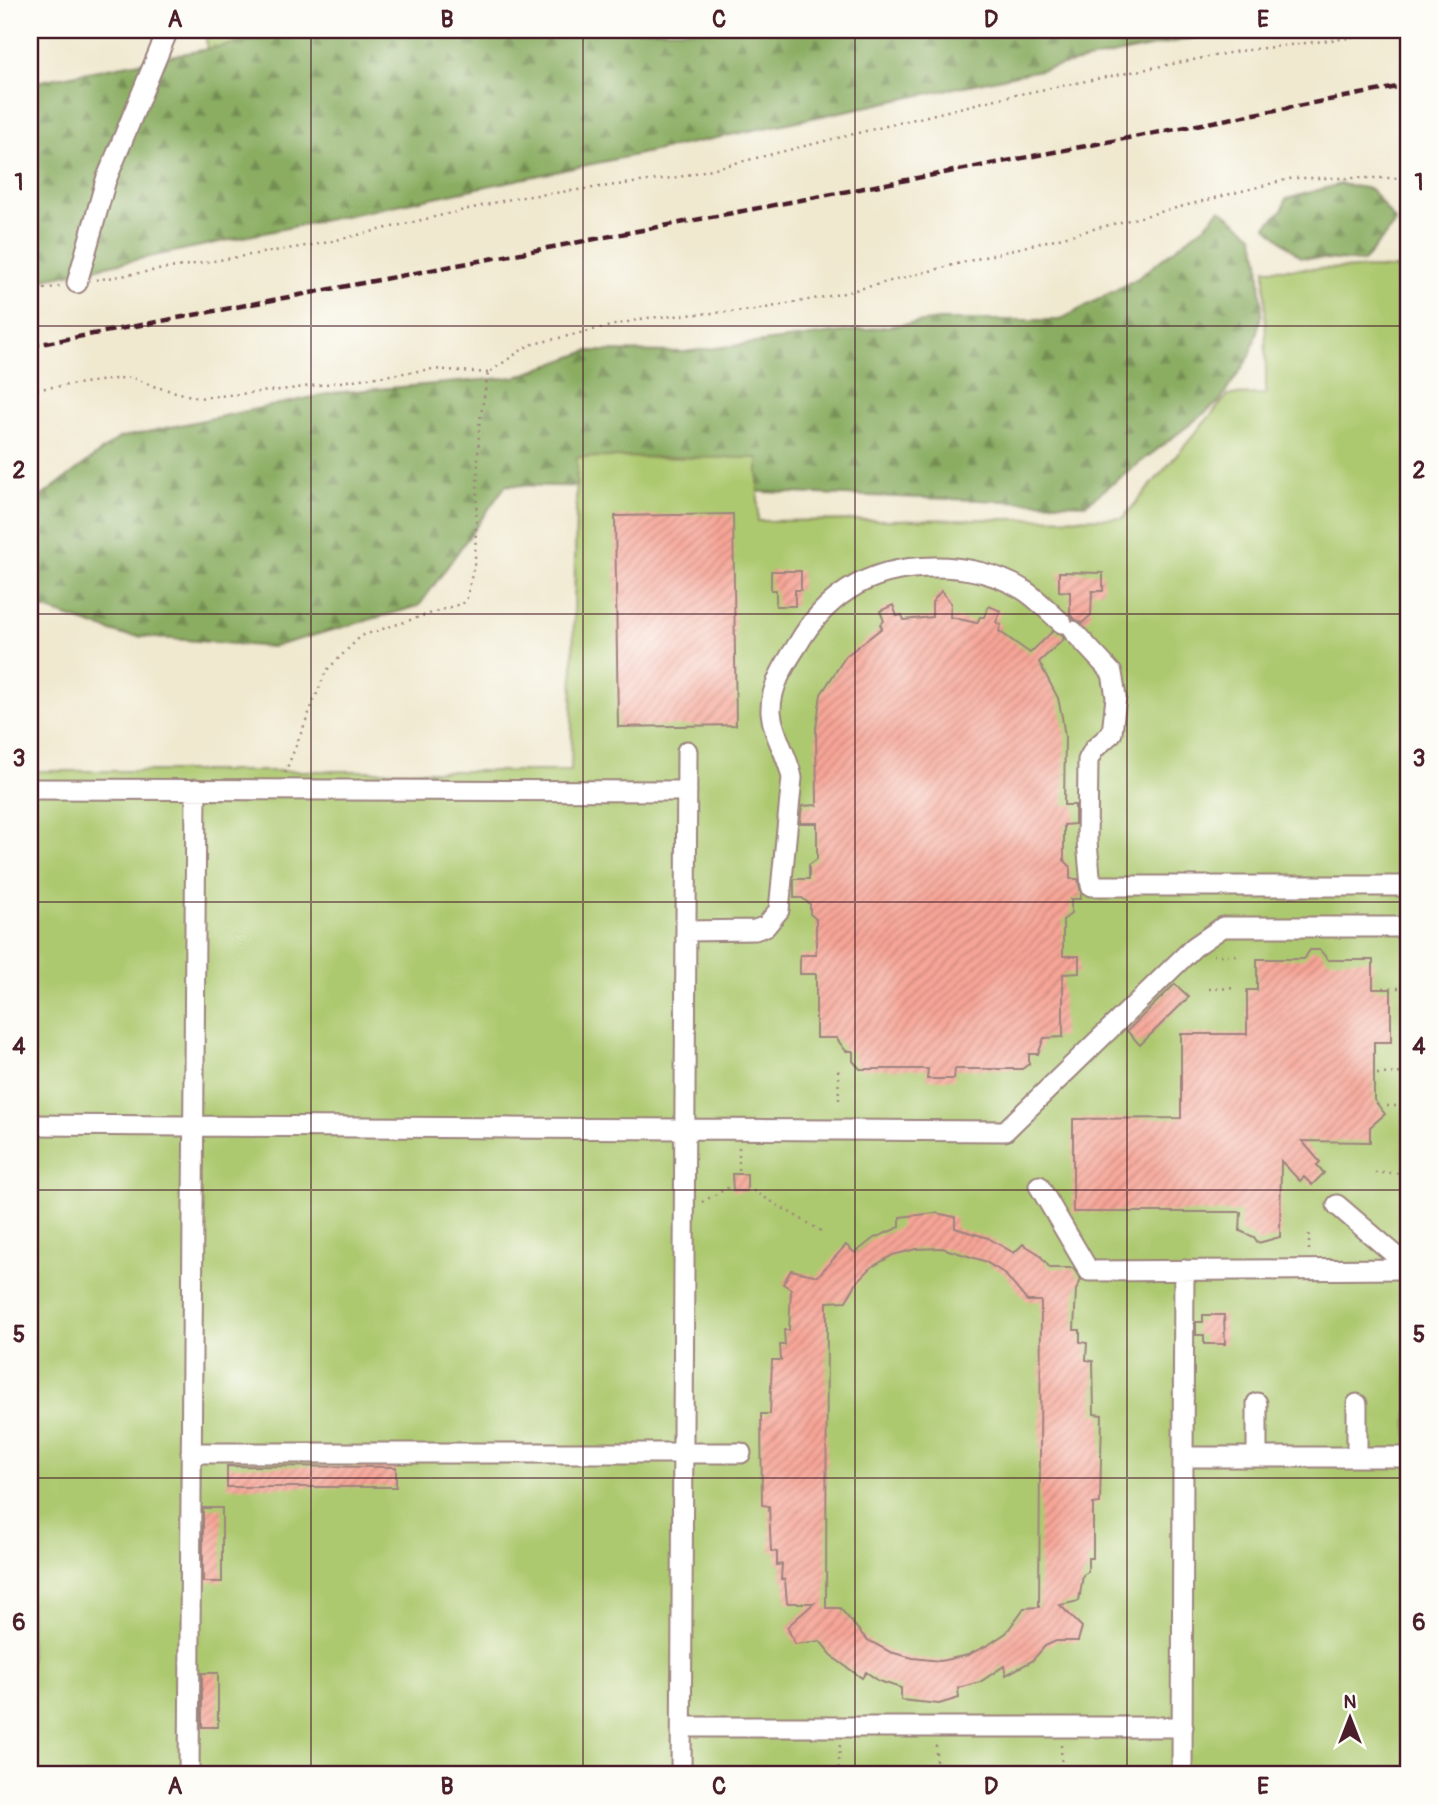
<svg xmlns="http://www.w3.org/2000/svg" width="1438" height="1805" font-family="Pangolin,sans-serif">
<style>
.grass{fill:url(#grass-dots);stroke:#7c744e;stroke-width:2}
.forest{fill:url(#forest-firs);stroke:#6a6646;stroke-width:2}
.garden{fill:#adc970;stroke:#7c744e;stroke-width:2}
.building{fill:url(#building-hatch);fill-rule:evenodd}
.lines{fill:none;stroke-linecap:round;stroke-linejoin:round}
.minor-casing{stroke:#9d847e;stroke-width:23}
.path{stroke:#9d847e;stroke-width:2.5;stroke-dasharray:2 5;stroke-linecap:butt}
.minor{stroke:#fff;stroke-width:19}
.rail{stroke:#4a1f2b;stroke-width:4.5;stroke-dasharray:10 5;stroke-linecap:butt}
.grid{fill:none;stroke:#4a1f2b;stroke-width:2;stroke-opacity:0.55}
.neatline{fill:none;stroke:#4a1f2b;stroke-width:2.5}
.grid-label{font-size:23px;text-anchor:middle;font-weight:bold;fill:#4a1f2b}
</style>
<defs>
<pattern id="grass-dots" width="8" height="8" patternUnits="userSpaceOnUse" patternTransform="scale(1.75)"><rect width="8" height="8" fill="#adc970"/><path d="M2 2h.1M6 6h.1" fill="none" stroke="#96ac61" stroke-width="1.8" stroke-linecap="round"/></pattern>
<pattern id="forest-firs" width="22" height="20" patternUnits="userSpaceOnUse" patternTransform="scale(1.75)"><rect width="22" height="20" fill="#8aad62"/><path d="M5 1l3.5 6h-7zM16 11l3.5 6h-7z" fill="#738c51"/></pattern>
<pattern id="building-hatch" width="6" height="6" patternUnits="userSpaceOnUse" patternTransform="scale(1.75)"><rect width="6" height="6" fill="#f7a597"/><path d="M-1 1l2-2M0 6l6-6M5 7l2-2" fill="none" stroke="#ca867b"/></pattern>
</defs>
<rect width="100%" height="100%" fill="#fdfcf7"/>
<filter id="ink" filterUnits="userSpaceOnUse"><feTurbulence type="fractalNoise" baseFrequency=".0143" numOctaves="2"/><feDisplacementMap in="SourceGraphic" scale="14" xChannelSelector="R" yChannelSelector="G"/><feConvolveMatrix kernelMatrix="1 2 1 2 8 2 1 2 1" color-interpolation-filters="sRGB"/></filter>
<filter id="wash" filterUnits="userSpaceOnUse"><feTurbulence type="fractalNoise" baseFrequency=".00686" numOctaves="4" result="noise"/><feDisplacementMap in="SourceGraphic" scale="28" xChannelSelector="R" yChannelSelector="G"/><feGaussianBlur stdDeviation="1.57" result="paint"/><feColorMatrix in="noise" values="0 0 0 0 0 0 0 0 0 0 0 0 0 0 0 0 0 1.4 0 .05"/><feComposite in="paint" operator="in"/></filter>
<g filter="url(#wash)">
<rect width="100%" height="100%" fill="#f0e9d0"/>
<!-- grass -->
<path class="grass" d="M205,30H306L207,50Z"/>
<!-- forest -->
<path class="forest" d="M306,30H1231L30,282V83Z
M1340,184L1371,189L1396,222L1363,262L1300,257L1266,226L1283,209L1286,199Z
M1220,209L1253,235L1259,260L1262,314L1250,356L1219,402L1086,504L656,488L506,485L419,606L272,647L123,635L30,604V553L38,499L119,438L332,393L516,377L588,351L684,352L939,320H1060L1138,278L1208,223Z"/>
<!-- garden -->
<path class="garden" d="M1408,268V1775H30V771H571L577,457L758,458V521L1123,518L1228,395L1266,394L1265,269Z"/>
<g id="blocks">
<!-- building -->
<path class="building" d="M733,514L736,725L618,727L615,516Z
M771,571H801V590H795V606H776V590H771Z
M1059,572L1103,573V591H1092L1091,615L1082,623L1074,619L1070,614V592L1059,591Z
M941,591L951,603L950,617L977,623L980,617H984L989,606L1001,611L996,622L1001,625L999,631L1030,653L1053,631L1062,635L1064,639L1039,662L1058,698L1062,717L1065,737L1064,805H1075V824L1064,825V860L1070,866V879H1078L1081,893V899H1071V914L1063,920V956H1079V973L1063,974V1037L1044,1038L1038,1054H1029V1064L1022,1069H955L954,1079H927L928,1069H860L853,1061V1051H846L836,1038H816V974H800V955H816V919L810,914V904L802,898H794V879H809V865L817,859V823H800L802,806L817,805L816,728L821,694L846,656L882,628L880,624L884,621L880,611L893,605L897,616L902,615L904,620L932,617V602Z
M1310,950H1320L1328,960H1373V989H1391V1042H1374V1100L1385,1114L1370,1127V1142L1302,1141L1320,1162L1317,1165L1324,1173L1312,1185L1304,1177L1300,1181L1281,1161L1280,1237L1258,1243L1254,1237L1240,1231L1241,1212H1073V1119L1181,1118V1034H1247V990H1257V959H1304Z
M1175,984L1189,997L1140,1045L1127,1031Z
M732,1174H747V1191H733Z
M936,1213L955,1217V1228L988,1238L1014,1253L1023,1244L1039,1254L1050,1268H1073L1081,1280L1076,1290L1074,1330H1080V1342L1087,1343L1086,1360L1093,1361L1094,1414L1102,1415L1100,1503L1093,1504V1558H1088V1572L1083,1575L1079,1601L1060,1605L1082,1627L1078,1641H1056L1045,1646L1032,1661L1006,1675L1004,1666L980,1682L958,1688L959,1698L939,1704L901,1700V1688L879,1681L866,1672L862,1678L834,1658L820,1641L795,1644L787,1627L814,1603H787L785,1580L781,1579L782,1564L777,1565V1552L771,1551L769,1506L762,1505L761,1414H770L772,1360H781L780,1345H785L784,1330H789L791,1289L783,1284L791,1270L818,1276L846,1245L855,1253L874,1238L900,1227V1217ZM942,1248L984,1261L1004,1273L1027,1301H1041L1039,1607L1024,1608L1006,1633L988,1645L968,1655L940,1661L913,1658L890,1652L866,1639L840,1608H826L827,1302L846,1301L858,1281L872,1267L893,1255L916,1249Z
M1203,1315H1224L1225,1344H1204V1335H1196V1322H1203Z
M227,1466L396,1467V1487H227Z
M203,1508H222V1582H203Z
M202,1673H218V1727H202Z"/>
</g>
</g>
<g filter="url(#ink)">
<use href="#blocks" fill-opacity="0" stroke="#9d847e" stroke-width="2"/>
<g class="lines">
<defs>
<path id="minor" d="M77,283L106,180L168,30
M1073,631L1112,673L1116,697L1112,733L1094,749L1088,760L1087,842L1091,886H1408
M30,789L687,791
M686,931L755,930L766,926L779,910L792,778C788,755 773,736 771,712C770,687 785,664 798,644C810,623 828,603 848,590C895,559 974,560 1022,589C1036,597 1049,612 1062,623
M30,1125L1005,1131L1194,947L1223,927H1408
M1039,1186L1089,1271L1408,1269
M1337,1205L1408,1266
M1184,1270L1183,1457H1408
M1257,1403V1457
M1357,1404V1457
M191,1453H741
M682,1727H1183
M189,1775L196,789
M681,1775L687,751
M1182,1775L1183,1457"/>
</defs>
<!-- minor casing -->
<use href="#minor" class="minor-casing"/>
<!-- path -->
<path class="path" d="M96,280L324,243L515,198L679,177L1000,98L1167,65L1239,51L1408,31
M30,291L62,286
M30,390L130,377L156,387L199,398L290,389L433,369L488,373
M285,773L326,671L361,636L466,602L475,560L479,426L488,373L529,345L645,318L755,310L840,294L1293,178H1408
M1213,955H1236
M1383,988H1408
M1209,989L1236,988
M838,1070L839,1100
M1377,1074L1408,1073
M1387,1106H1408
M739,1147V1174
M1375,1173H1408
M747,1187L823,1232
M702,1202L733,1185
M1309,1234V1252
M936,1745V1775
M1061,1745L1062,1775
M838,1775L840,1744"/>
<!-- minor -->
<use href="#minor" class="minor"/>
<!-- rail -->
<path class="rail" d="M30,346L1408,85"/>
</g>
</g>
<!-- grid -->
<path class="grid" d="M311,30V1775M583,30V1775M855,30V1775M1127,30V1775M30,326H1408M30,614H1408M30,902H1408M30,1190H1408M30,1478H1408"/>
<!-- margin -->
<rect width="1438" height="1805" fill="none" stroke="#fdfcf7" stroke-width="77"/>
<!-- north arrow -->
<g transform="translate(1350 1718)" stroke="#fdfcf7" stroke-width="5" paint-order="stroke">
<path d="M0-5L12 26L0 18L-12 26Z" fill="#4a1f2b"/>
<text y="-10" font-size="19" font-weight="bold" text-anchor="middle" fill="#4a1f2b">N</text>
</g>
<rect x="38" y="38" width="1362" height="1728" class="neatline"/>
<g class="grid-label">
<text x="175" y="27">A</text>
<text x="447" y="27">B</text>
<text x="719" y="27">C</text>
<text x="991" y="27">D</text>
<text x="1263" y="27">E</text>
<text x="19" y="190">1</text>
<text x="1419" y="190">1</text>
<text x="19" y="478">2</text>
<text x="1419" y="478">2</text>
<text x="19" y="766">3</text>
<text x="1419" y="766">3</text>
<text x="19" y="1054">4</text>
<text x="1419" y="1054">4</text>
<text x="19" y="1342">5</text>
<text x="1419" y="1342">5</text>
<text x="19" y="1630">6</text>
<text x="1419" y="1630">6</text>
<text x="175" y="1794">A</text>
<text x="447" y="1794">B</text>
<text x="719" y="1794">C</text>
<text x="991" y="1794">D</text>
<text x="1263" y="1794">E</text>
</g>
</svg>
